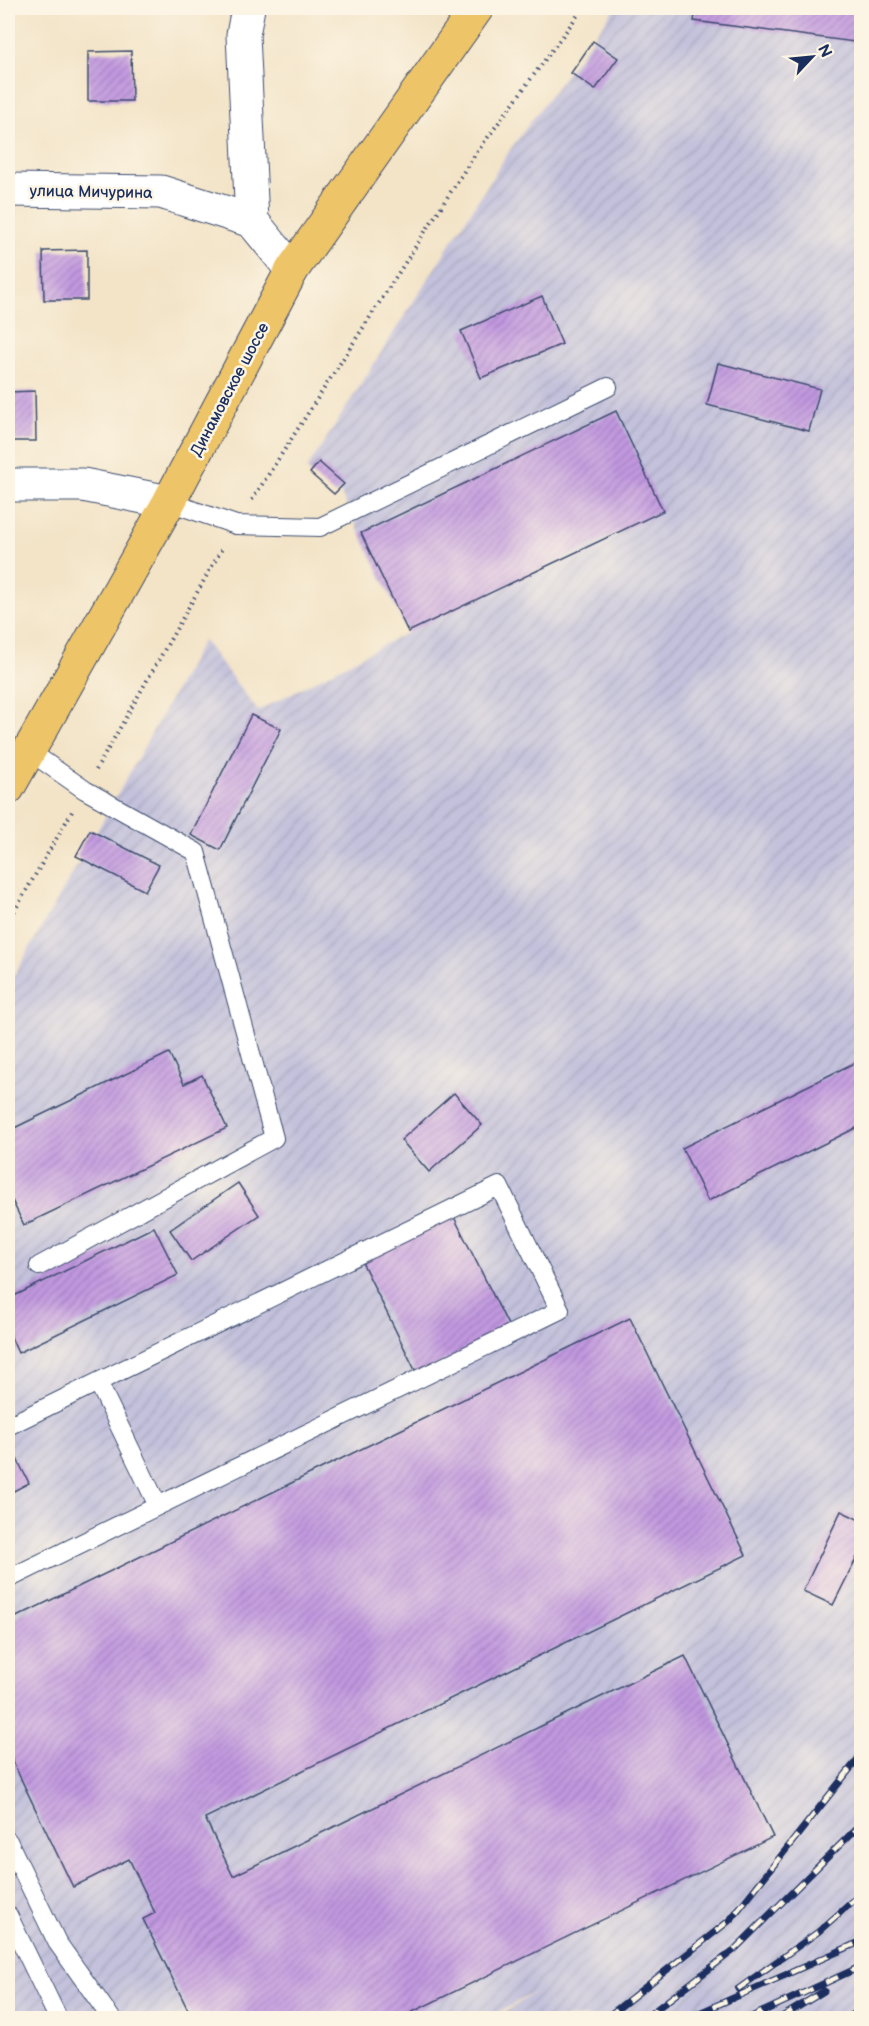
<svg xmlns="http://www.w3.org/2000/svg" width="869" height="2026" font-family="'Balsamiq Sans',sans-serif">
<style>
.industrial{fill:url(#industrial-furrows)}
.building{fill:url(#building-hatch)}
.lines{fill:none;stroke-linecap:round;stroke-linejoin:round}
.service-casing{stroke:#3b4a6e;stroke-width:20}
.minor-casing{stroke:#3b4a6e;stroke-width:35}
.primary-casing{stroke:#3b4a6e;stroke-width:35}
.path{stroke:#3b4a6e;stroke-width:4;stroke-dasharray:1.5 4.5;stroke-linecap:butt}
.service{stroke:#fff;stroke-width:18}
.minor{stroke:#fff;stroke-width:33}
.primary{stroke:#eec469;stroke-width:33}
.rail-casing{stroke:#1b2f5e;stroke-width:7}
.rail{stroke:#fcf5e5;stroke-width:4.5;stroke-dasharray:14;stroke-linecap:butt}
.labels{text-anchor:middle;stroke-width:5;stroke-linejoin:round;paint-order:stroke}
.street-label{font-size:16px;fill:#1b2f5e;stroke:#fcf5e5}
</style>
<defs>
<pattern id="industrial-furrows" width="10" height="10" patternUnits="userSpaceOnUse" patternTransform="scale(1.5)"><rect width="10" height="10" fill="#c3c1db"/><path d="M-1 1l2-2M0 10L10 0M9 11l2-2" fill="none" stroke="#a7a6be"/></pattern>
<pattern id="building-hatch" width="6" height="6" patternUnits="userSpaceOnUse" patternTransform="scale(1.5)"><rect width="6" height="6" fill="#c299e0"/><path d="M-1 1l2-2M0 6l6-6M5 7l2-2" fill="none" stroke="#9d7db9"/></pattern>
</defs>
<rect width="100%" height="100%" fill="#fcf5e5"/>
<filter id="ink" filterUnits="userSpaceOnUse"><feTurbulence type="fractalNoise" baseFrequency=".0167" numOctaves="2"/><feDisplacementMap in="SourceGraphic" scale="12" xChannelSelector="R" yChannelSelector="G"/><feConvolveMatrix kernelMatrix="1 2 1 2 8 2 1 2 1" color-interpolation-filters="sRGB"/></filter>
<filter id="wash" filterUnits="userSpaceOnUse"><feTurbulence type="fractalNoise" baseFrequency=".008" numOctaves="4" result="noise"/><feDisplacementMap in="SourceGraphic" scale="24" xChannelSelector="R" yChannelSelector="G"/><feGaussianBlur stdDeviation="1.35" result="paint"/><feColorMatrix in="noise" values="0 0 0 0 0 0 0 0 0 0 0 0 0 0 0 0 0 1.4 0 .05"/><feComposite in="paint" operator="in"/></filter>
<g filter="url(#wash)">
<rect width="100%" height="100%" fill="#f3e4c8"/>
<!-- industrial -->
<path class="industrial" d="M615,8H861V2018H497L538,1990L489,2018H8V986L112,805L203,640L258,711L408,632L340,492L334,494L307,469L512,147Z"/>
<g id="blocks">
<!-- building -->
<path class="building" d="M696,8H862V43L694,21Z
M593,41L618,58L595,90L571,73Z
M131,51L132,101H88V52Z
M87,250V300H44L43,251Z
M542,296L562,344L481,378L461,331Z
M718,363L820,389L809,431L707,405Z
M35,391L36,441H8V392Z
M616,411L663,511L408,632L361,533Z
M319,462L344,484L334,494L310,473Z
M251,715L281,729L220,850L191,835Z
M90,830L159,865L145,891L76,856Z
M169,1053L184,1084L202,1075L227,1128L24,1225L8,1192V1131Z
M862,1059V1125L708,1201L682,1148Z
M454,1093L482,1125L429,1172L401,1140Z
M238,1183L259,1215L191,1261L170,1230Z
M452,1213L510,1329L417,1374L360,1258Z
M154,1227L178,1275L18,1353L8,1330V1299Z
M630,1318L746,1555L205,1818L233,1876L685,1656L773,1837L400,2018H192L143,1919L155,1913L129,1859L73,1887L8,1752V1621Z
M17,1459L29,1483L8,1494V1464Z
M841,1511L862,1521V1547L833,1605L803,1591Z"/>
</g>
</g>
<g filter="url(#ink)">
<use href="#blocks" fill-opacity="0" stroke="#3b4a6e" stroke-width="1.5"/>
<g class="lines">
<defs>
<path id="service" d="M169,502L236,525L320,527L608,387
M29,751L85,790L196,852L274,1138L39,1266
M98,1382L158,1506
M8,1426L499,1186L560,1310L8,1579
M8,1841L57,1942L111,2018
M8,1915L58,2018"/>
<path id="minor" d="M248,8L243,35L252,221
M8,190L161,192L252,221L292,270
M8,485H83L169,502"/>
<path id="primary" d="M8,788L169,502L292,270L477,8"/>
</defs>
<!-- service casing -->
<use href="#service" class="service-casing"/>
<!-- minor casing -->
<use href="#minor" class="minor-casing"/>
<!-- primary casing -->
<use href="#primary" class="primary-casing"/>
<!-- path -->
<path class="path" d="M252,500L472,159L583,8
M96,770L223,547
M8,922L73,810"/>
<!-- service -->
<use href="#service" class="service"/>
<!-- minor -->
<use href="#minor" class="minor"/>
<!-- primary -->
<use href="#primary" class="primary"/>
<defs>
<path id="rail" d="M738,1989L818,1932L862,1893
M606,2018L730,1920L862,1754
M645,2018L734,1950L862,1823
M688,2018L862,1941
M749,2018L862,1966
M780,2018L824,1991
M848,2018L862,2009"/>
</defs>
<!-- rail casing -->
<use href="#rail" class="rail-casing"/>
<!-- rail -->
<use href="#rail" class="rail"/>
</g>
</g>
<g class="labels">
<!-- street labels -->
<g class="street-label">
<text transform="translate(91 191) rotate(1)" y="6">улица Мичурина</text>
<text transform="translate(229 389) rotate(-62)" y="6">Динамовское шоссе</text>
</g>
</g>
<!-- margin -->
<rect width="869" height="2026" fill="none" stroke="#fcf5e5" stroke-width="30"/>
<!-- north arrow -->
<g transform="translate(812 57) rotate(64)" stroke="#fcf5e5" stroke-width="4.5" paint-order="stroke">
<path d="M0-4.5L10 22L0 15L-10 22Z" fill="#1b2f5e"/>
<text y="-9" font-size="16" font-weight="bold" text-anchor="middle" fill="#1b2f5e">N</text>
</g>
</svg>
